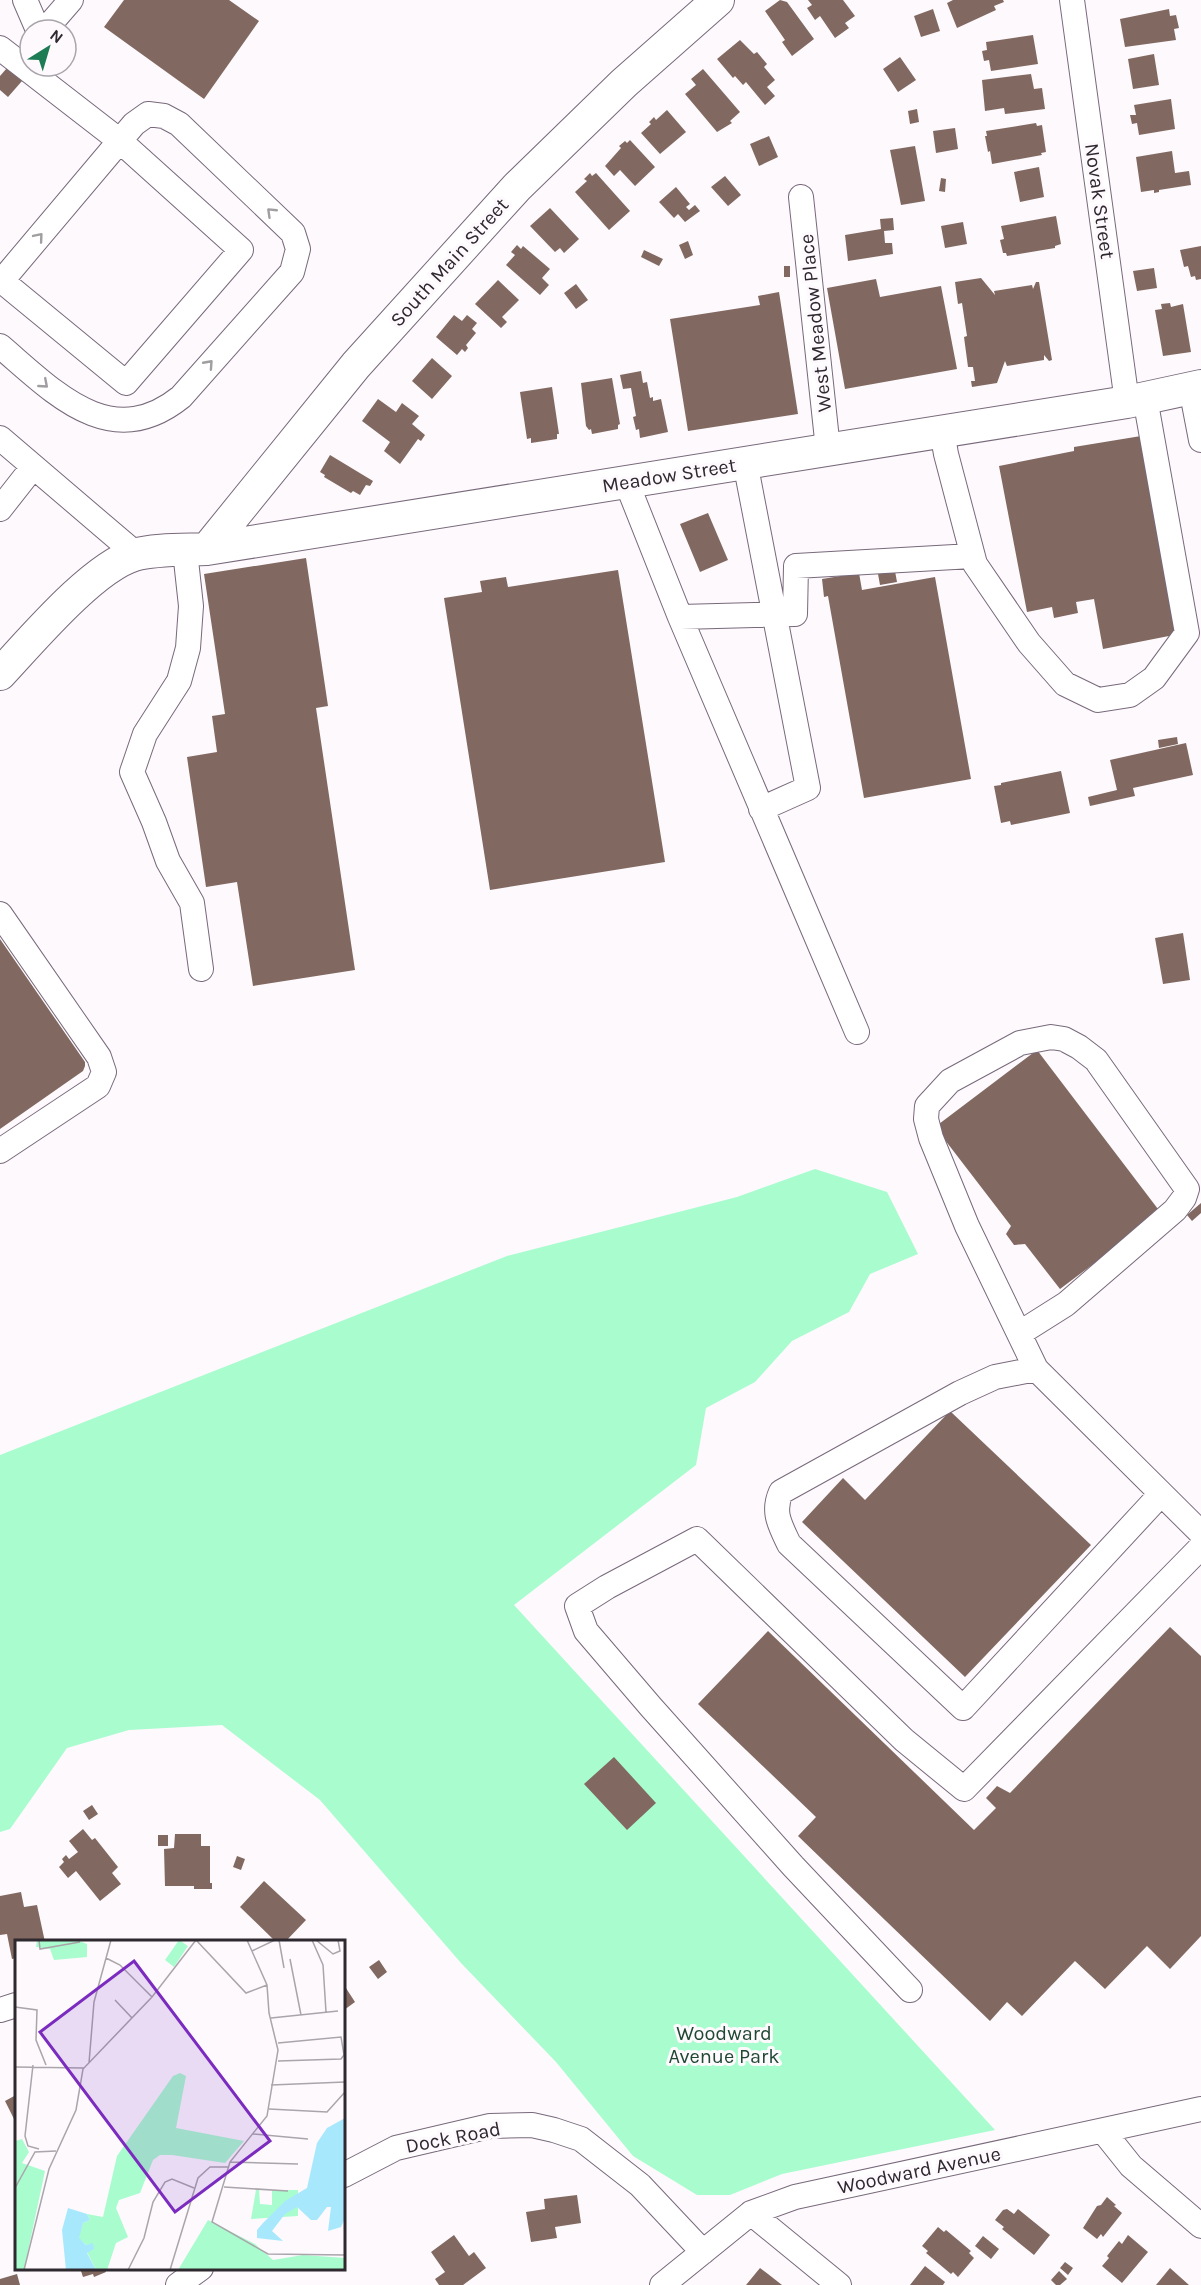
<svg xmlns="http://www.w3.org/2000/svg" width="1201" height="2285" font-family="Karla,sans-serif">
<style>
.green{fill:#a9fcce}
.building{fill:#816961}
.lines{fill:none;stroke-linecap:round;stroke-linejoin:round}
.minor-casing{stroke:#78697b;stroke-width:26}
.major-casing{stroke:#78697b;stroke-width:34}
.minor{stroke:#fff;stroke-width:24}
.major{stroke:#fff;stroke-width:32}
.oneway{stroke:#a19ea1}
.labels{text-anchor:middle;stroke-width:6;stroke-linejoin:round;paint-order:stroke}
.street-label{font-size:20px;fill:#2e282f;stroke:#fdf9fd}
.park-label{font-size:20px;fill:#1f4833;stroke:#fdf9fd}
.inset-road{fill:none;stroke:#aaa5ab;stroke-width:1.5}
.view{fill:#7b2cbf;fill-opacity:0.15;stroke:#7b2cbf;stroke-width:3}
.inset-edge{fill:none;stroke:#2e282f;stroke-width:3}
</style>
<rect width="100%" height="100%" fill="#fdf9fd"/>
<!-- green -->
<path class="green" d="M815,1169L887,1192L918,1254L870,1274L849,1312L792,1341L755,1382L706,1408L696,1465L514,1605L995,2130L782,2174L730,2195H697L633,2156L556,2062L461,1963L320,1800L222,1725L129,1730L67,1748L10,1829L0,1832V1455L507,1256L737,1197Z"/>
<!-- building -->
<path class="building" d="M124,0H229L259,21L204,99L104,27Z
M780,0L787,2L814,39L792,56L782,42L785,40L765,11Z
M808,0H843L855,16L845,23L849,28L835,38L820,16L815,20L807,8L812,5Z
M953,0H1003L1004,2L994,6L996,10L957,28L947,3Z
M933,9L940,31L921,37L914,16Z
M1169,9L1170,16L1176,15L1179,28L1174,29L1176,40L1125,47L1120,19Z
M1033,35L1038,64L991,71L989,60L984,61L982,51L987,50L986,42Z
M740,40L754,54L757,52L767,64L764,67L775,80L767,87L775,96L765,105L746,82L743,85L735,76L733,78L717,59Z
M1154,54L1159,85L1133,89L1128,59Z
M900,57L916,80L898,92L883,69Z
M7,68L22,81L8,97L0,90V76Z
M703,69L740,112L730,121L732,123L717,132L685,94L696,85L691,79Z
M1031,74L1034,89L1042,88L1045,109L1005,114L1004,108L985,111L982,80Z
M1171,99L1175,129L1139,135L1137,123L1132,124L1130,115H1136L1134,105Z
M917,109L919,122L910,124L908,111Z
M667,110L686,132L660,154L641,133L651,124L649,122L654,117L656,120Z
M1036,123L1037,126L1042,125L1046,152L1041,153L1042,155L992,164L990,151L988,152L985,136H987L986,131Z
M955,128L958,149L936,153L933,131Z
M769,136L778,157L759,166L750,144Z
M630,140L655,167L635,186L620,170L614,176L605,166L621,148L619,146L625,141L627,143Z
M915,146L925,201L901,205L890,150Z
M1172,151L1175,173L1189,171L1191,185L1159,190V192L1154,193V190L1141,192L1136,157Z
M1039,167L1044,197L1020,202L1014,172Z
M590,173L592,176L596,173L630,211L609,230L575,192L587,181L584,179Z
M725,176L741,195L728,206L711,187Z
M941,178L946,179L945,192L939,191Z
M676,187L690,204L686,207L689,210L695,205L700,211L685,222L678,214L674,218L659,202Z
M550,208L579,239L564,253L560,248L555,252L530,226Z
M1056,216L1061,244L1055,246V248L1007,256L1006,253H1003L1000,240L1004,239L1001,226Z
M893,218L894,230L884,231L885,243H892L893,254L848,261L845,235L881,229L880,219Z
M963,222L967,244L945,248L941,226Z
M688,241L693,255L685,259L679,245Z
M517,245L521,249L523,246L550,269L542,278L549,285L540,295L506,265L515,255L511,252Z
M1201,246V279L1196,280L1195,276L1191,277L1188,266L1184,267L1180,250Z
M644,250L663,259L659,266L641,257Z
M784,266H790V277H784Z
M1154,268L1157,288L1137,291L1133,271Z
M981,278L995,295L994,291L1032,285L1033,289L1036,282H1039L1052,360L1049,361L1044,355V360L1007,366L1005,361L997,383L972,387L971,381H975L973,367H968L964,337L967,336L962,303L958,304L955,282Z
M876,279L880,297L941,286L957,369L845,389L827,288Z
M498,280L519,300L502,317L507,322L501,328L475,304Z
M576,284L588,300L576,309L564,293Z
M779,292L798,414L688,431L670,319L760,305L758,296Z
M1170,303L1171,307L1183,304L1191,352L1163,356L1155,310L1162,309L1161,304Z
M454,315L462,321L467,315L477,323L472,329L476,333L466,345L468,348L465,352L462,349L457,355L436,337Z
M432,358L452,376L432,399L412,381Z
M641,371L643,383L647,382L650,398L653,397V401L661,399L668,432L640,438L639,429L636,430L633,417L636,416L631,388L623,389L620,375Z
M612,378L620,424L618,425V429L592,434L591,429L589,430L586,426L581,383Z
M552,387L559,434H557V439L531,443V438L527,439L520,392Z
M378,399L396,412L402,403L419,416L412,424L425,435L421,441L418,439L400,464L384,451L390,442L362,421Z
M1141,436L1179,634L1103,649L1094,599L1076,602L1078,613L1054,618L1052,607L1027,612L999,466L1074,451V447Z
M330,455L373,481L370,486L366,485L360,495L353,491L351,493L324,477L325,475L320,472Z
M708,513L728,560L700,572L680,524Z
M306,558L328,706L316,708L355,970L253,986L237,882L206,887L187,757L217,752L212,716L225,714L204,574Z
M618,570L665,862L490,890L444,598L482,592L480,581L506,577L508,587Z
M895,571L897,582L880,585L878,574Z
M859,573L862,590L935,577L971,779L864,798L828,596L824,597L822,579Z
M1177,737L1178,744L1159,748L1158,740Z
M1186,743L1193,775L1133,788L1135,796L1090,806L1088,797L1117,790L1110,760Z
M1061,771L1070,813L1011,825L1010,821L1001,823L994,786L1001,785V783Z
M1183,933L1190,980L1163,984L1155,938Z
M0,939L85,1062V1066L83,1071L0,1129Z
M1037,1050L1161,1213L1060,1289L1025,1244L1014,1245L1006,1234L1011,1226L935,1127Z
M1201,1203V1213L1192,1221L1187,1215Z
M950,1411L1091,1545L965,1677L802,1522L843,1478L865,1500Z
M1170,1627L1201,1656V1936L1170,1969L1147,1946L1105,1989L1075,1961L1022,2016L1007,2002L990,2021L886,1921L798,1836L816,1817L698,1704L768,1631L974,1830L996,1808L986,1798L997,1786L1010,1793Z
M614,1757L656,1803L627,1830L584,1784Z
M92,1805L98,1814L89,1820L83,1811Z
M83,1829L92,1840L95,1838L118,1867L112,1873L121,1884L100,1901L76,1871L68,1878L59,1867L64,1862L62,1859L66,1855L69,1859L78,1852L69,1841Z
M175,1834H201V1846H210V1883H212V1889H194V1886H165L164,1849L174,1848Z
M158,1835H168V1846H158Z
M237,1856L245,1859L241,1870L233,1867Z
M264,1881L306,1920L285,1942H276L240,1907Z
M21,1892L24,1907L37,1905L45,1942H16V1958L12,1959L7,1934L0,1935V1896Z
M379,1960L387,1972L378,1979L369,1967Z
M344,1985L355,2002L344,2010Z
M16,2095V2123L5,2101Z
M577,2195L581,2223L555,2227L557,2238L531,2242L526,2212L545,2209L544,2199Z
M1107,2197L1116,2205L1114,2206L1122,2213L1103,2237L1101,2234L1097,2239L1083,2228L1097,2206L1101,2205Z
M1007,2209L1014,2214L1018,2209L1050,2235L1034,2255L1002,2229L1004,2227L995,2220L1003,2210Z
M938,2227L944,2232L946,2230L971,2251L969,2253L974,2258L958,2277L953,2272L951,2274L926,2253L928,2251L922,2246Z
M454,2235L469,2256L474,2252L486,2268L463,2285H439L435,2279L445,2272L431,2252Z
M1128,2235L1148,2252L1122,2283L1102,2266L1109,2258L1107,2256L1119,2241L1122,2244Z
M983,2236L999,2249L991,2259L975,2246Z
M1065,2262L1073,2268L1068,2275L1060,2268Z
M925,2266L945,2282L943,2285H910Z
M80,2268H105L106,2272L94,2277L93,2274L83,2277Z
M760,2268L768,2274L782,2285H746Z
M1170,2268L1189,2285H1156Z
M1059,2271L1067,2279L1060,2285H1056L1051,2280Z
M17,2274L20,2285H0V2279Z"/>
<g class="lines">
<defs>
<path id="minor" d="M25,0L38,30
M1072,0L1127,402
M45,30L71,0
M0,48L120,141L241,250L126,383L2,281
M801,197L828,449
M0,283L134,124L148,114L164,116L179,124L293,233L298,249L292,272L181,397C110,454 53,391 0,346
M1191,388L1201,440
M942,431L946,454L975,564L1029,643L1065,684L1098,700L1130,695L1154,678L1187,633L1145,398
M0,438L136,554
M745,462L808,788L761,809
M626,481L680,617L795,614L796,566L972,556
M0,509L33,467
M185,551L191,606L188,648L179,681L145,734L132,772L154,822L168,861L192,903L201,969
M680,617L857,1032
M0,914L99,1057L104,1072L98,1086L0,1151
M1020,1333L1066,1304L1175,1210L1184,1198L1187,1189L1096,1060L1079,1047L1064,1039L1051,1037L1020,1043L950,1081L927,1106L926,1119L931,1138L967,1226L1036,1369L1201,1533
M1036,1369L995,1377L960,1393L781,1492C772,1512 780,1525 789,1544L963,1708L1161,1494
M910,1990L793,1866L651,1707L586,1631L577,1606L607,1587L697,1539L904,1740L964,1789L1201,1547
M0,2010L16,2005
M1103,2131L1131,2166L1201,2226
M344,2175L396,2148L490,2126L532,2125L554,2130L581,2139L640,2185L703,2252
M751,2213L839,2285
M178,2285L201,2268
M662,2285L751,2213L795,2197L1201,2109"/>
<path id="major" d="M207,549L356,365L517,187L624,83L718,0
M0,674C31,641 92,568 134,555C154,549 185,550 207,549L1127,402L1201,386"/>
</defs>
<!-- minor casing -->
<use href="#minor" class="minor-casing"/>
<!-- major casing -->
<use href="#major" class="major-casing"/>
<!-- minor -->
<use href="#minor" class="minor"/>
<!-- major -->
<use href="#major" class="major"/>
</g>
<!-- one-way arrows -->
<defs><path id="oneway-chevron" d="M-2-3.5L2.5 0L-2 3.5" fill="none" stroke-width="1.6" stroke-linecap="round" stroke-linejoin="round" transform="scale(1.5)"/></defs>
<g class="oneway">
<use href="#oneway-chevron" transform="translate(271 212) rotate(-136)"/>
<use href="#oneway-chevron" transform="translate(39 237) rotate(-50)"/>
<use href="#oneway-chevron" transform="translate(209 364) rotate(-48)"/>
<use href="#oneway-chevron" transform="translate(44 384) rotate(41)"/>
</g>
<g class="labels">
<!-- street labels -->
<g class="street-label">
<text transform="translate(1100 201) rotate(82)" y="7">Novak Street</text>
<text transform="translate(449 262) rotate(-48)" y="7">South Main Street</text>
<text transform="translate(815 323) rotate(-96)" y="7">West Meadow Place</text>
<text transform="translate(669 475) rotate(-9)" y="7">Meadow Street</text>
<text transform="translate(453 2137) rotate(-11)" y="7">Dock Road</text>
<text transform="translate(919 2170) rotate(-12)" y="7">Woodward Avenue</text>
</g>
<!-- park labels -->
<g class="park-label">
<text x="724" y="2040">Woodward<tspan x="724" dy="23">Avenue Park</tspan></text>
</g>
</g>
<!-- overview -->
<g transform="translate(15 1940)">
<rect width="330" height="330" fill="#fdf9fd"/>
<path d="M22,0H62L72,4V17L39,20L35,9L21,7ZM164,0L173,6L159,27L150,20ZM165,133L171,136L161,188L229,201L210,223L157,215H145L138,220L125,253L104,260L101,268L113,297L101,303L92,330H81L72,312L77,304L71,305L63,298L68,283L75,280L72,274L88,277L102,216L158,136ZM7,199L14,212L7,223L30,231L9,330H0V201ZM241,250H244L245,264L257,265V250H283V276L236,279ZM193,280L240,304L258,320L288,315L330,318V330H163Z" fill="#a9fcce"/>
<path d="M330,178V278L326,287L313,291L316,267H312L302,280H296L282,267L270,274L257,291L268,301L242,298V290L248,283L270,261L292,248L302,203L312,188ZM53,268L72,274L75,280L68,283L64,298L71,305L78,303L79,309L72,313L81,330H51L47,290Z" fill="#a7e8fd"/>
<path class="inset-road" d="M24,0L25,9L65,2M181,0L231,53L252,45M232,0L252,45L254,73L263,110L252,176L215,222L197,282L253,314L330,315M264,0L269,28M297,0L308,25L311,72M301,0L318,14L325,11L323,0M237,11L260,0M91,18L105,25L137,57M275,19L286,75M100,60L117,78M0,67L22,70L21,100L31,125M256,78L323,71M263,121L326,119L329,115L326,97L263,103M74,123L79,62L96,0M18,125L10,196L13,206L24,209M0,127L69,128M256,145L330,142M254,169L312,172L330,152M238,194L293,199M215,222L283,224M209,247L273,251M0,248L20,212L41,211M9,330L34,229L61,170L68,129L137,57L181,0M113,330L129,298L138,262L150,242L157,239L179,248M155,330L183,238L195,227H214"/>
<path class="view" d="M119,21L255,201L160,272L25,92Z"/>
<rect width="330" height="330" class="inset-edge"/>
</g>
<!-- north arrow -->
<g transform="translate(48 48) rotate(37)"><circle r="28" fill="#fdf9fd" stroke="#aaa5ab" stroke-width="1.5"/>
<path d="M0-4.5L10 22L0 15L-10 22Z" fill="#1d7c53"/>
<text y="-9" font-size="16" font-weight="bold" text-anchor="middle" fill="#2e282f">N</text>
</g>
</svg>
